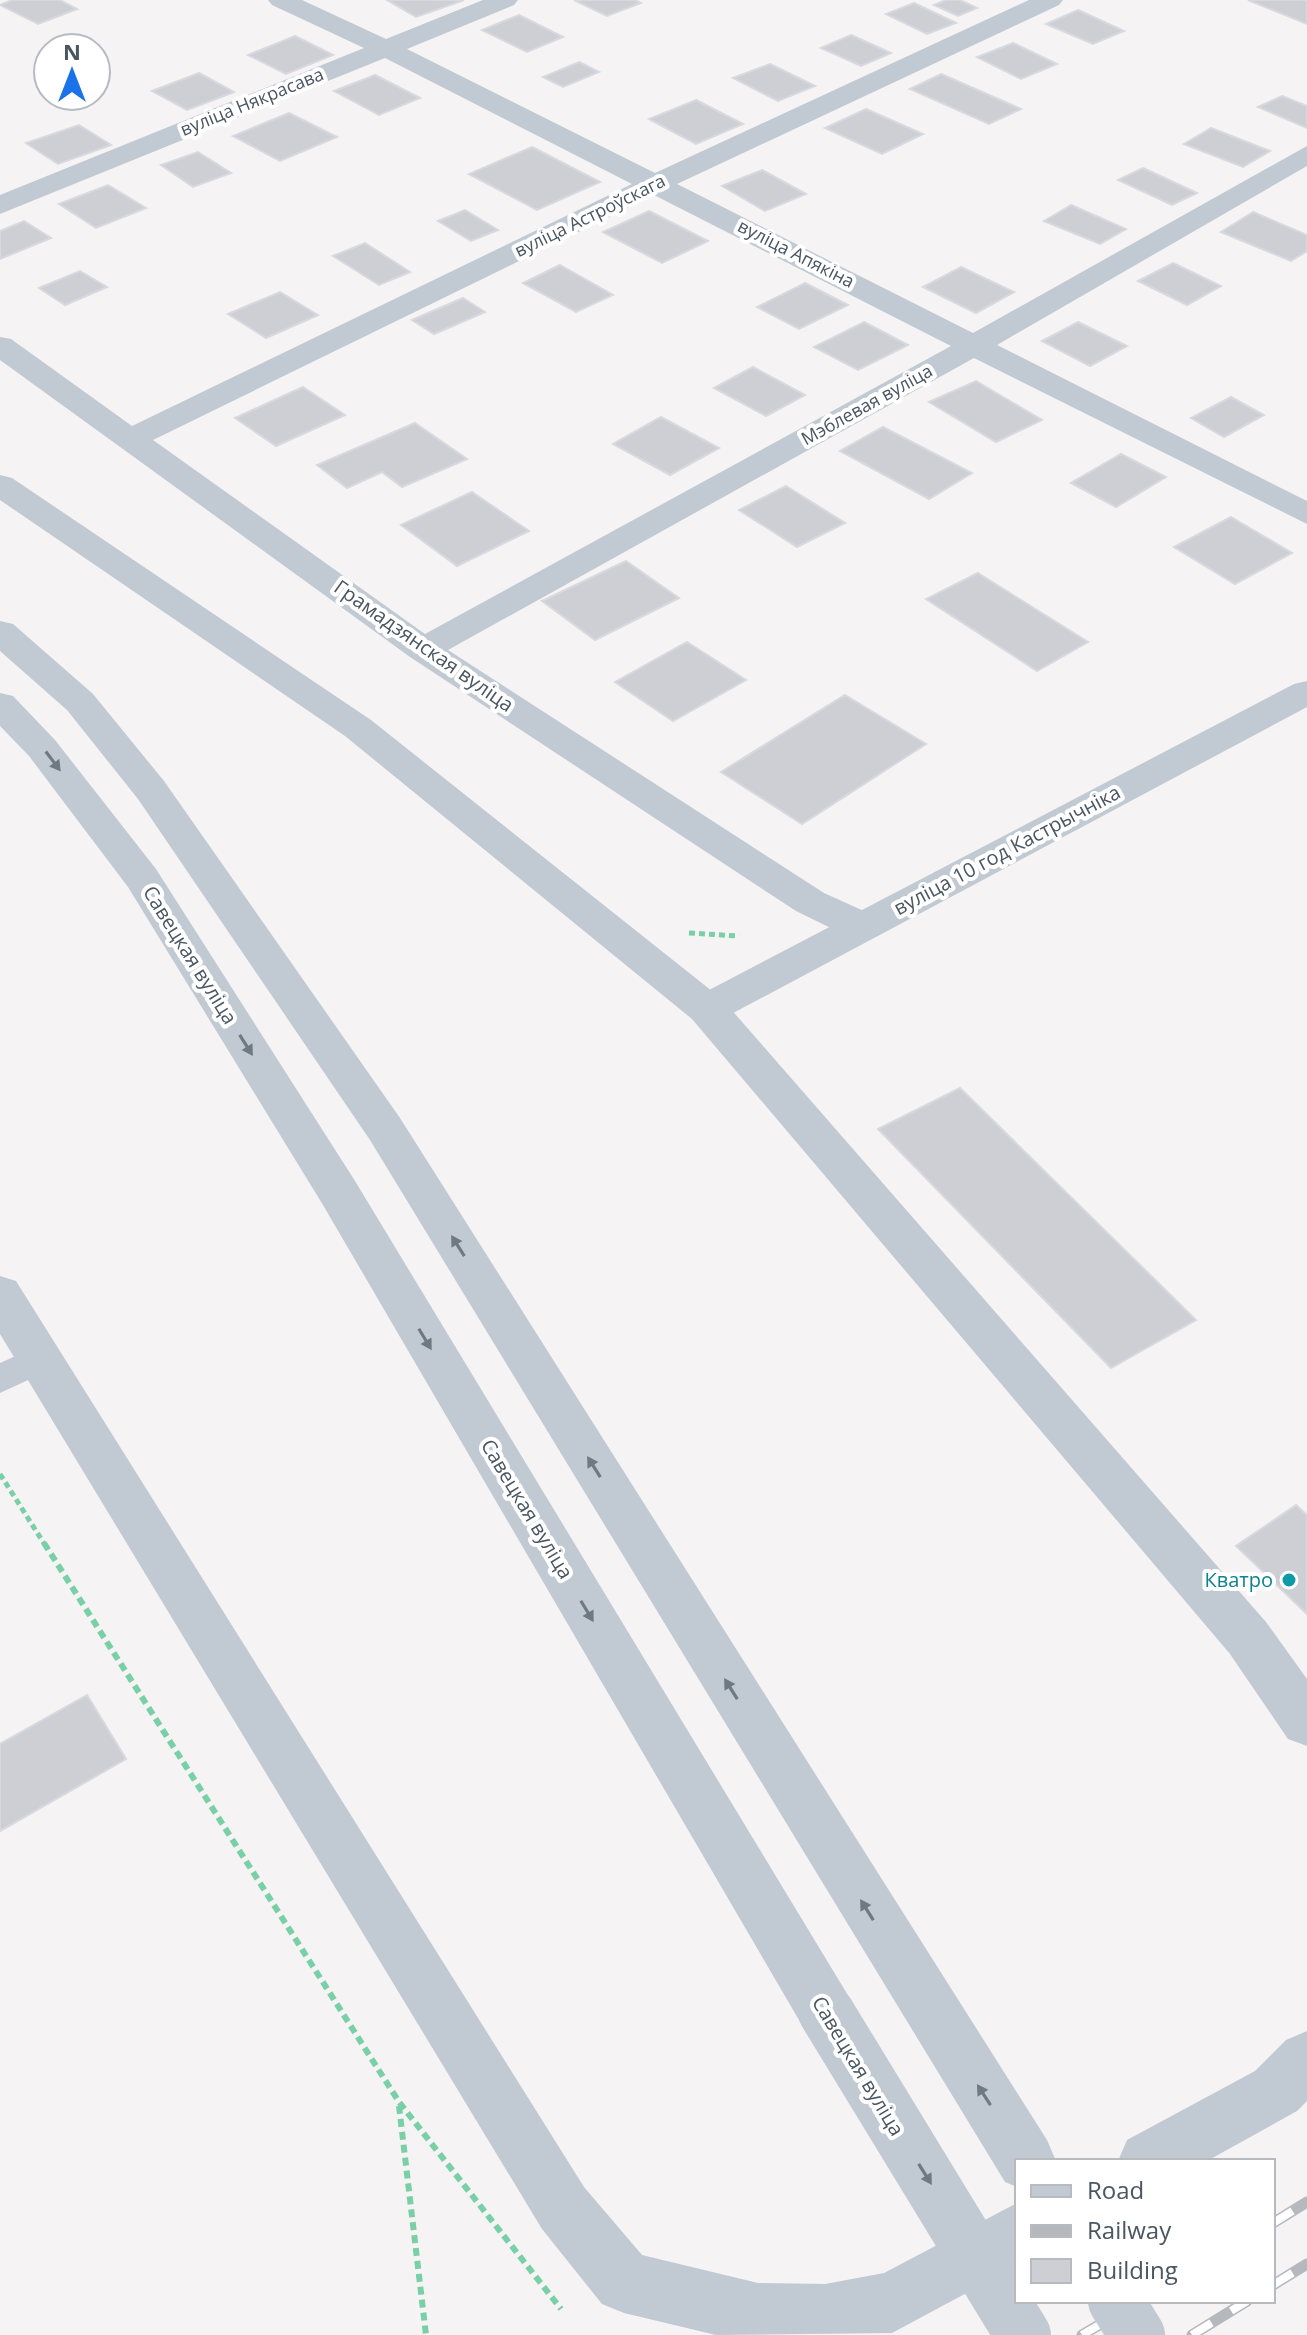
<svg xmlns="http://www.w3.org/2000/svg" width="1307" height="2335" font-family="'Open Sans',sans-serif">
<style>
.building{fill:#cdcfd5;stroke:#d7d9de;stroke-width:2}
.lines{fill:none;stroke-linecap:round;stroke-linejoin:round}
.path-far1{stroke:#7ad0a6;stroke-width:5;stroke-dasharray:6 4;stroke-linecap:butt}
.path{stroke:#7ad0a6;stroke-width:6;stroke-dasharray:8 5;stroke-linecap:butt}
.service{fill:#c1cad2;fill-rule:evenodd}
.minor{fill:#c1cad2;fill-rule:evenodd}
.tertiary{fill:#c1cad2;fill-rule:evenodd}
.rail-casing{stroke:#b5b8bd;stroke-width:11}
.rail{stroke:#fff;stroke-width:8;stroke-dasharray:23;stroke-linecap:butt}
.tertiary-bridge{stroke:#c1cad2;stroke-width:56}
.oneway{fill:#6e7983}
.culture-dot{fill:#0f9aa8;stroke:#fff;stroke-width:3}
.labels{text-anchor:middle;stroke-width:8;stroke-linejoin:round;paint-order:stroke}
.far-street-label{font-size:18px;fill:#4a5661;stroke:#fff}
.street-label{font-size:20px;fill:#4a5661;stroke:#fff}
.culture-label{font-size:20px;fill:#0d838f;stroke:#fff;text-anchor:end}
</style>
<rect width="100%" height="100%" fill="#f5f3f3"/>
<!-- building -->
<path class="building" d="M12,0H60L77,9L38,24L0,5Z
M387,0H464L416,17Z
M574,0H635L641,3L607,16Z
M946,0H960L977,8L958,16L934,5Z
M1248,0H1307V24Z
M914,3L956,23L927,34L886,14Z
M1078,10L1124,31L1093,44L1046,24Z
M519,15L563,37L527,52L482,30Z
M851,35L891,53L861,66L821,48Z
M295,36L333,55L286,74L248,55Z
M1013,43L1057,64L1021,79L977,57Z
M579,62L599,72L563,87L543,77Z
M770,64L815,86L778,101L733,78Z
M199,73L234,92L187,110L152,91Z
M941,74L1021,109L989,124L910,89Z
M375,75L420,98L379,115L334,91Z
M1282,96L1307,106V128L1258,107Z
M696,100L743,124L696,144L649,119Z
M866,109L923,134L882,154L825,128Z
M289,113L337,137L280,161L233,136Z
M79,125L111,145L58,164L26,143Z
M1211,128L1270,151L1243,167L1184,144Z
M532,147L600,182L537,210L469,174Z
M198,152L231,173L193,187L161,165Z
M1143,168L1197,193L1172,205L1118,180Z
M762,170L806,194L765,211L722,186Z
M108,185L146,208L96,228L59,204Z
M1071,205L1126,229L1100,244L1044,221Z
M465,210L498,230L471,241L438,221Z
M649,211L708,241L662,263L603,232Z
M1253,212L1307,235V251L1291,261L1221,232Z
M24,221L51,238L0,259V231Z
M365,243L410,272L379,285L333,256Z
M1173,263L1221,286L1187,305L1138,281Z
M560,265L613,295L576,312L523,283Z
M961,267L1014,292L976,313L923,287Z
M80,271L107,287L65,305L39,288Z
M805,283L848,305L799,329L757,307Z
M280,292L318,315L266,338L228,314Z
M463,298L485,312L434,334L412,320Z
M864,322L908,345L858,370L814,347Z
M1078,322L1127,346L1090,366L1042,341Z
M753,367L805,395L766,416L714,388Z
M976,381L1042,420L996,442L929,402Z
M303,387L345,415L276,446L235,418Z
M1231,397L1264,415L1224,437L1191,418Z
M661,417L719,448L670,475L613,444Z
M415,423L467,459L402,487L382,472L347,488L317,465Z
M883,427L972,473L929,499L840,451Z
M1121,454L1166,477L1116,507L1071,483Z
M786,486L845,523L797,547L739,510Z
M472,492L529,531L457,566L401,525Z
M1231,517L1292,553L1235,584L1174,547Z
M626,561L679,598L595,640L542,601Z
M978,573L1088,642L1037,671L926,599Z
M687,642L746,680L673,721L615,682Z
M845,695L926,744L802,824L721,772Z
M960,1088L1196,1320L1111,1368L878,1129Z
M1296,1505L1307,1515V1614L1236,1546Z
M87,1695L126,1759L0,1831V1744Z"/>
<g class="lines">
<!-- path-far1 -->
<path class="path-far1" d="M689,933L739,936
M0,1474L45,1545"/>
<!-- path -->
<path class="path" d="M44,1543L399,2102L561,2309
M399,2106L426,2335"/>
<!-- service -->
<path class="service" d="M40,1345L52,1349L57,1359L52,1369L0,1393V1363Z"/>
<!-- minor -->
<path class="minor" d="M268,0H302L386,39L483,0H518L514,5L407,49L655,173L1029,0H1063L1059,5L677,184L973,333L1307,146V166L997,345L1307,501V524L974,358L448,650L824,893L875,916L881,926L875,936L861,940L847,936L796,911L410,657L0,360V337L11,339L132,426L632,184L385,58L0,214V195L364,48L272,5ZM654,195L951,346L425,634L153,440Z
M0,475L12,478L371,720L722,999L1266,1622L1307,1679V1746L1288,1739L1230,1654L692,1019L345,736L0,500Z
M0,1276L16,1281L584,2187L642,2255L758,2283L825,2284L884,2273L1017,2203V2266L892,2333L716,2335L624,2313L602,2304L542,2229L0,1334Z
M1307,2031V2101L1297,2111L1207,2161H1118L1127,2140L1255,2071L1286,2040Z"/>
<!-- tertiary -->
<path class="tertiary" d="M0,621L13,624L93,694L164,781L400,1118L1047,2140L1056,2161H1017V2187L1005,2182L370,1140L138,799L67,710L0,651Z
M1307,681V707L722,1019L707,1024L692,1019L686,1009L692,999L1294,684Z
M0,693L13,696L55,740L156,869L355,1181L846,1992L855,2012L846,2032L826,2040L806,2032L323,1205L128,887L29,756L0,726Z"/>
<defs>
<path id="rail" d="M1273,2223L1307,2202
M1273,2285L1307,2264
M1082,2335L1140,2301
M1192,2335L1247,2301"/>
</defs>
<!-- rail casing -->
<use href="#rail" class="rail-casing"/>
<!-- rail -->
<use href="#rail" class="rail"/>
<!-- tertiary-bridge -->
<path class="tertiary-bridge" d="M826,2012L1023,2335
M1116,2301L1137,2335"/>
</g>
<!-- one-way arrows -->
<defs><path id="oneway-solid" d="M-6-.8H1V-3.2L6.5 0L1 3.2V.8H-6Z" transform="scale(2)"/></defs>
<g class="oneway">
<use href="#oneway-solid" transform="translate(53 761) rotate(53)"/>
<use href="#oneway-solid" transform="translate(246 1045) rotate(58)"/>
<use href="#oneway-solid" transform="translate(458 1246) rotate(-122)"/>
<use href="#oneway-solid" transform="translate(425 1339) rotate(59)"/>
<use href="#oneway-solid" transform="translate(594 1467) rotate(-122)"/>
<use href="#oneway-solid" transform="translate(587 1611) rotate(59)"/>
<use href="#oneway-solid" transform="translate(731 1689) rotate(-122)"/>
<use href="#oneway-solid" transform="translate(867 1910) rotate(-122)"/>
<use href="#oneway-solid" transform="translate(984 2095) rotate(-123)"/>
<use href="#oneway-solid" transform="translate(925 2174) rotate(58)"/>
</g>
<!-- markers -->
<circle class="culture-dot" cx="1289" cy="1580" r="8"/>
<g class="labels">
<!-- far-street labels -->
<g class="far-street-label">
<text transform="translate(252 102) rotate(-22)" y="6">вуліца Някрасава</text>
<text transform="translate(590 216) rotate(-26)" y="6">вуліца Астроўскага</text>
<text transform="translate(796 254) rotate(27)" y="6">вуліца Апякіна</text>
<text transform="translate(867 405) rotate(-29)" y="6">Мэблевая вуліца</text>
</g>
<!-- street labels -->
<g class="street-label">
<text transform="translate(424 646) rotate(35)" y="7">Грамадзянская вуліца</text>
<text transform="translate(1007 850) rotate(-28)" y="7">вуліца 10 год Кастрычніка</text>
<text transform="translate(190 955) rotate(58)" y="7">Савецкая вуліца</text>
<text transform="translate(527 1509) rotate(59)" y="7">Савецкая вуліца</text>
<text transform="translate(858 2066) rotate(59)" y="7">Савецкая вуліца</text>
</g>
<!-- culture labels -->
<g class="culture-label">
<text x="1273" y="1587">Кватро</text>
</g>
</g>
<!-- legend -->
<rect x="1015" y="2159" width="260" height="144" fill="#ffffff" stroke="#b7bbc0" stroke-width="2"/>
<rect x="1031" y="2185" width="40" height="12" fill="#c1cad2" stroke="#b7bbc0" stroke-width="2"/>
<text x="1087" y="2199" font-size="24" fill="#4a5661">Road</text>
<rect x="1031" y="2225" width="40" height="12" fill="#b5b8bd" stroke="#b7bbc0" stroke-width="2"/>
<text x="1087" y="2239" font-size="24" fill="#4a5661">Railway</text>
<rect x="1031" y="2259" width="40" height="24" fill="#cdcfd5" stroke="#b7bbc0" stroke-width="2"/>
<text x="1087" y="2279" font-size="24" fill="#4a5661">Building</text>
<!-- north arrow -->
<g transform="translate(72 72)"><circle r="38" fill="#ffffff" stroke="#b7bbc0" stroke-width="2"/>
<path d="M0-6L14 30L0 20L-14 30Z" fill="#1a73e8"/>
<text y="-12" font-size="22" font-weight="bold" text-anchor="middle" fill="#4a5661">N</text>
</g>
</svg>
